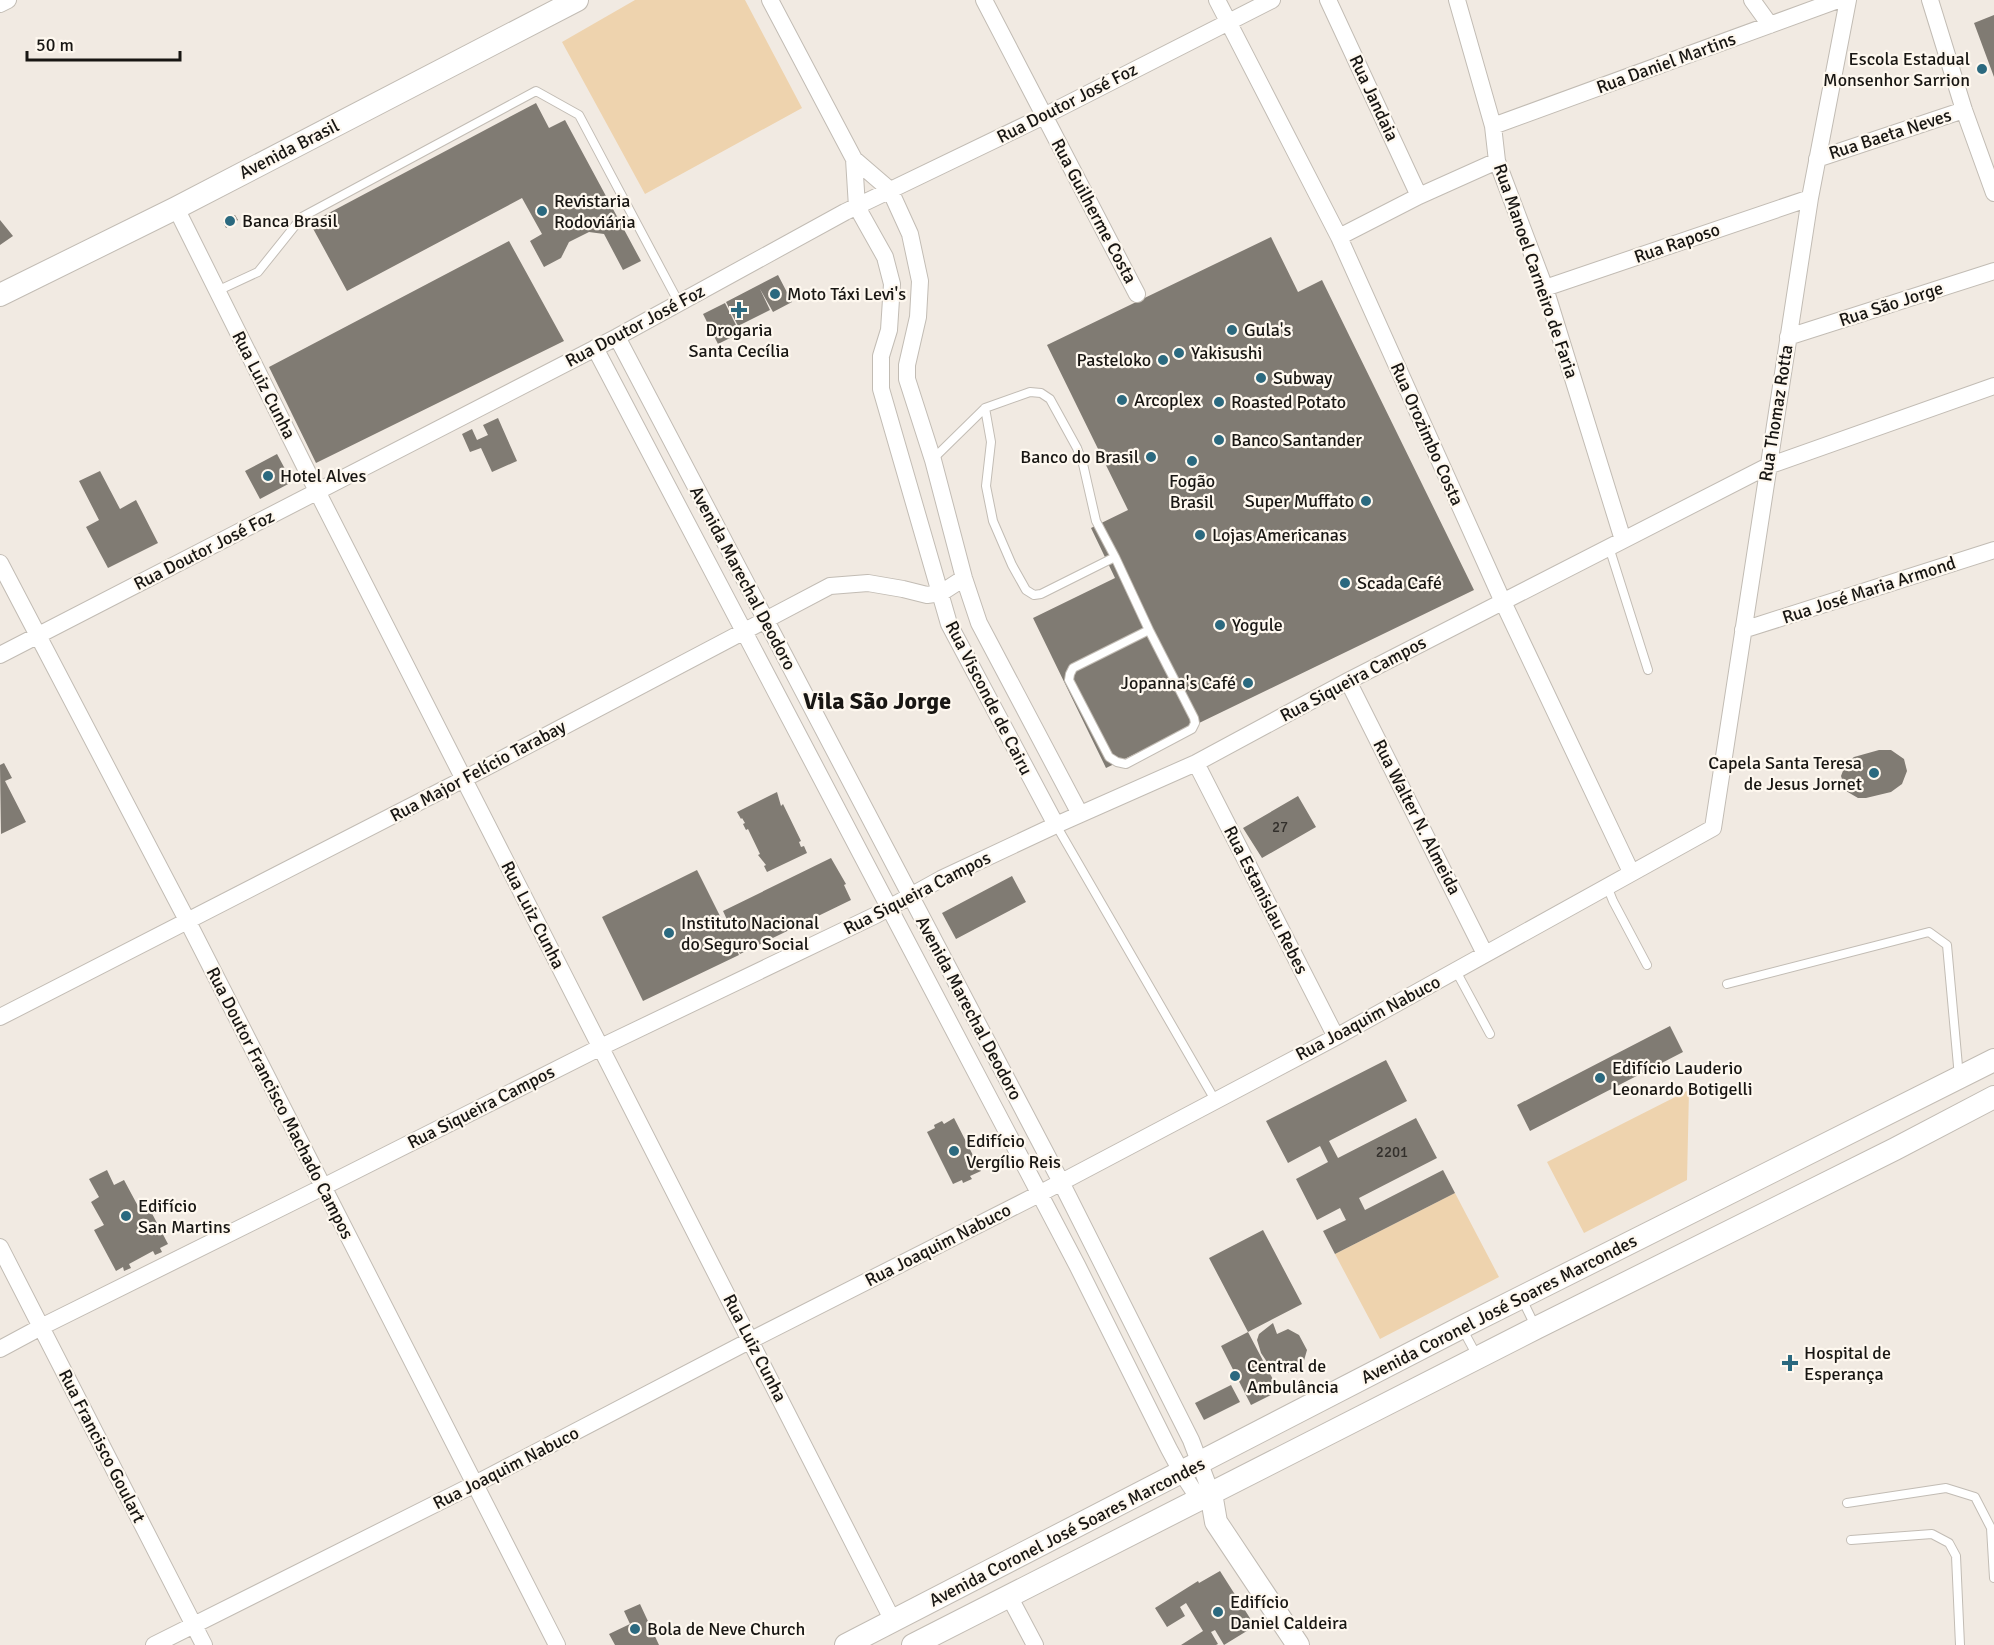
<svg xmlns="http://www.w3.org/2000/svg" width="1994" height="1645" font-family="Signika,sans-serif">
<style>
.green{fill:#eed3ae}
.building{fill:#807b73}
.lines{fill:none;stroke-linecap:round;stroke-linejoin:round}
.lane-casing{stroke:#c2bcb4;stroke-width:10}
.street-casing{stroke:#c2bcb4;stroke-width:18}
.secondary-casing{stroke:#c2bcb4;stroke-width:24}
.lane{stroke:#fff;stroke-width:8}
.street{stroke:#fff;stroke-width:16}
.secondary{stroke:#fff;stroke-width:22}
.poi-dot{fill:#2b697f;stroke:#fef8ef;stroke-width:2}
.labels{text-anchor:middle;stroke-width:4.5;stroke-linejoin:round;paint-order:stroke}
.number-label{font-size:15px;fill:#322f2b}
.poi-label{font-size:18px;fill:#181613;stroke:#fef8ef;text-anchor:start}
.street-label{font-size:18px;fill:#181613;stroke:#fef8ef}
.district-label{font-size:24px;font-weight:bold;fill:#181613;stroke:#fef8ef}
</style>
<rect width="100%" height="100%" fill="#f1eae2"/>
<!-- green -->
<path class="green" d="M635,0H745L802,108L645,194L562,42Z
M1689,1090L1687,1180L1584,1233L1547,1162Z
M1455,1193L1499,1277L1380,1339L1335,1254Z"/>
<!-- building -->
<path class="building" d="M1994,15V77L1974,23Z
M536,103L549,128L565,120L641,261L623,270L604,234L589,232L569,242L561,258L544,267L530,241L542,234L522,198L347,291L310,223Z
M235,215L238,220L226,228L223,222Z
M0,220L13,236L0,245Z
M1271,237L1298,292L1322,280L1474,590L1106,768L1033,618L1115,578L1091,528L1128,510L1047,345Z
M509,241L564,341L316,463L269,367Z
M778,275L792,302L773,312L760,289L770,310L738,326L726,302Z
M725,303L740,333L718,344L703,314Z
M498,418L517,461L492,472L481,448L470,452L462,434L472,429L477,440L488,435L483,425Z
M277,454L292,482L260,499L245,471Z
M100,471L120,509L136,500L158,543L108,568L86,527L99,520L79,481Z
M1879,750H1891L1904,759L1907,771L1902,784L1891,792L1866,798H1858L1846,791L1841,776L1846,763L1854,757Z
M4,763L12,778L5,781L26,822L1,834L0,765Z
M777,792L781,806L783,804L801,841L799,842L801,847L804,846L807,853L767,872L764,866L766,865L758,855L760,854L748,829L746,830L743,824L745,823L742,818L741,819L737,812Z
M1298,796L1316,827L1262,858L1243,828Z
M831,858L846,884L844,885L851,900L740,954L733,939H731L739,955L643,1001L602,917L697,870L725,926L729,924L723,911Z
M1012,876L1026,902L956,939L942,913Z
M1670,1026L1683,1052L1530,1131L1517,1105Z
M1386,1060L1407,1101L1329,1141L1338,1158L1416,1118L1437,1158L1359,1198L1365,1210L1443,1170L1455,1193L1335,1254L1323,1231L1346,1220L1340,1208L1317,1220L1296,1179L1328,1162L1320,1146L1288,1163L1266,1121Z
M954,1118L981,1171L970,1176L972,1179L963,1183L962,1180L953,1184L927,1132L935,1128L934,1125L942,1121L944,1124Z
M107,1170L114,1185L124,1180L139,1208L147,1204L168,1244L160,1248L162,1252L155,1255L153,1251L129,1264L131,1268L124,1271L123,1267L116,1271L94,1230L104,1225L91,1202L99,1197L89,1179Z
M1263,1230L1302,1304L1248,1332L1209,1258Z
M1273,1323L1277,1334L1288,1329L1299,1335L1307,1350L1303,1364L1292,1373H1281L1269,1365L1261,1353L1257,1340L1259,1334Z
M1248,1332L1279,1391L1251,1405L1221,1346Z
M1231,1385L1240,1402L1204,1420L1195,1403Z
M1220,1571L1255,1626L1224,1645L1215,1630L1211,1632L1218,1644L1216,1645H1181L1203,1631L1186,1603L1180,1607L1185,1616L1167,1627L1155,1608L1198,1581L1199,1583Z
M640,1604L659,1645H615L609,1634L630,1624L624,1611Z"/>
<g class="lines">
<defs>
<path id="lane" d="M217,291L258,272L302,217L536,91L579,115L679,303
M985,408L991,442L986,486L993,521L1012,565L1026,590L1034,595L1041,594L1115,557
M933,459L985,408L1030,392L1041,393L1050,399L1077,448L1083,464L1096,521L1115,557L1149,630L1194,718L1195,723L1192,729L1126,764L1117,762L1109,757L1069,680L1070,674L1073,668L1149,630
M1609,547L1648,670
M1056,825L1215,1100
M1607,886L1613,901L1647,965
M1456,971L1490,1034
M1727,984L1929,932L1947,945L1959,1077
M1522,1299L1536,1328
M1462,1328L1477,1356
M1847,1503L1946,1488L1975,1497L1991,1528L1994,1578
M1851,1540L1932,1534L1949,1543L1956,1556L1960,1645"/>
<path id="street" d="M770,0L854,159L890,190L910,234L920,281L918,317L907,365V379L933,460L964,578L979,623L1080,814
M984,0L1137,294
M1217,0L1339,237L1503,602L1631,872
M1328,0L1419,196
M1457,0L1493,126L1497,161L1545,288L1623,540
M1752,0L1770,25
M1930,0L1964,110L1994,193
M0,4L8,0
M1493,126L1838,0
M854,159L857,207L885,257L892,284L889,330L881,356V389L949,624L1056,825
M1817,159L1964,110
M176,208L317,491L893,1621
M1339,237L1419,196L1497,161
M1545,288L1810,198
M617,337L1061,1182L1191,1440L1211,1493
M1788,337L1994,271
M595,348L1077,1265L1169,1449L1182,1473L1199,1499
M0,563L188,922L557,1645
M1743,630L1994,550
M0,655L617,337L845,212L1044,116L1272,0
M1348,681L1485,954
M1196,763L1336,1037
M0,1017L464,779L830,586L868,583L903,589L927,595L941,593L964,578
M0,1247L204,1645
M0,1349L41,1327L323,1187L601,1047L876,915L941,879L1056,825L1196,763L1348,681L1768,466L1994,386
M1009,1596L1035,1645
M154,1645L475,1484L751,1340L1039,1194L1336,1037L1713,828L1810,198L1848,0"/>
<path id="secondary" d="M0,295L176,208L577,0
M1211,1493L1216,1522L1298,1645
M846,1645L1462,1327L1994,1060
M913,1645L1536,1328L1895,1149L1994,1097"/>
</defs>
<!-- lane casing -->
<use href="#lane" class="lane-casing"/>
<!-- street casing -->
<use href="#street" class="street-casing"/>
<!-- secondary casing -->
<use href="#secondary" class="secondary-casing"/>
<!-- lane -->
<use href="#lane" class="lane"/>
<!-- street -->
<use href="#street" class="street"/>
<!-- secondary -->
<use href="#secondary" class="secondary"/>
</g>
<!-- markers -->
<g class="poi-dot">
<circle cx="1982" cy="69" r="6"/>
<circle cx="542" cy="211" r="6"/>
<circle cx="230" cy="221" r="6"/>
<circle cx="775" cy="294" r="6"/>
<path d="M736 301h6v6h6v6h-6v6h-6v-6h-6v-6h6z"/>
<circle cx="1232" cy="330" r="6"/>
<circle cx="1179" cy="353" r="6"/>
<circle cx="1163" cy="360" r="6"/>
<circle cx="1261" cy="378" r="6"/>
<circle cx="1122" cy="400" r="6"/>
<circle cx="1219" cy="402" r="6"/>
<circle cx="1219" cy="440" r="6"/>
<circle cx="1151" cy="457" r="6"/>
<circle cx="1192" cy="461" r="6"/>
<circle cx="268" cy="476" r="6"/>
<circle cx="1366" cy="501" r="6"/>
<circle cx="1200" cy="535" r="6"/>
<circle cx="1345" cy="583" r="6"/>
<circle cx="1220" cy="625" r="6"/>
<circle cx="1248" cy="683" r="6"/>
<circle cx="1874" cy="773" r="6"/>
<circle cx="669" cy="933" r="6"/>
<circle cx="1600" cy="1078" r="6"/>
<circle cx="954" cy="1151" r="6"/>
<circle cx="126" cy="1216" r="6"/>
<path d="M1787 1354h6v6h6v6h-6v6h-6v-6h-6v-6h6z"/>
<circle cx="1235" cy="1376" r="6"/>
<circle cx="1218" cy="1612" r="6"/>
<circle cx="635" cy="1629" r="6"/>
</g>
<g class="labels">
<!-- number labels -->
<g class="number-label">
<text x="1280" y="832">27</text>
<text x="1392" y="1157">2201</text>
</g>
<!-- poi labels -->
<g class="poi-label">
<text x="1970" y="65" text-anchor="end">Escola Estadual<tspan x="1970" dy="21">Monsenhor Sarrion</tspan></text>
<text x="554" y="207">Revistaria<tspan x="554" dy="21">Rodoviária</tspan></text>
<text x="242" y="227">Banca Brasil</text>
<text x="787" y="300">Moto Táxi Levi's</text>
<text x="739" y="336" text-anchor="middle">Drogaria<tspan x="739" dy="21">Santa Cecília</tspan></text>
<text x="1244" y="336">Gula's</text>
<text x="1191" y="359">Yakisushi</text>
<text x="1151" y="366" text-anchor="end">Pasteloko</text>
<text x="1273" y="384">Subway</text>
<text x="1134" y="406">Arcoplex</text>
<text x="1231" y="408">Roasted Potato</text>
<text x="1231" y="446">Banco Santander</text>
<text x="1139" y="463" text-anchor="end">Banco do Brasil</text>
<text x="280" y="482">Hotel Alves</text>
<text x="1192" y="487" text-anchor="middle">Fogão<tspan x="1192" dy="21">Brasil</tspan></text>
<text x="1354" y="507" text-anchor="end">Super Muffato</text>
<text x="1212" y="541">Lojas Americanas</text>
<text x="1357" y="589">Scada Café</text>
<text x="1232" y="631">Yogule</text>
<text x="1236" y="689" text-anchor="end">Jopanna's Café</text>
<text x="1862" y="769" text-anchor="end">Capela Santa Teresa<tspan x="1862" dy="21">de Jesus Jornet</tspan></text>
<text x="681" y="929">Instituto Nacional<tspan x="681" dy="21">do Seguro Social</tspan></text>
<text x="1612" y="1074">Edifício Lauderio<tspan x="1612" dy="21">Leonardo Botigelli</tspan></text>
<text x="966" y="1147">Edifício<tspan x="966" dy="21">Vergílio Reis</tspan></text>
<text x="138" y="1212">Edifício<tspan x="138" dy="21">San Martins</tspan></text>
<text x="1804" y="1359">Hospital de<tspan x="1804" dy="21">Esperança</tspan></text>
<text x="1247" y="1372">Central de<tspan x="1247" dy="21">Ambulância</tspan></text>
<text x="1230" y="1608">Edifício<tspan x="1230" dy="21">Daniel Caldeira</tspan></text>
<text x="647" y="1635">Bola de Neve Church</text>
</g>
<!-- street labels -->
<g class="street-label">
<text transform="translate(1666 63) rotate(-20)" y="6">Rua Daniel Martins</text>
<text transform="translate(1374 98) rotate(65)" y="6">Rua Jandaia</text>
<text transform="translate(1067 103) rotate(-27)" y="6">Rua Doutor José Foz</text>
<text transform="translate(1890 134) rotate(-18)" y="6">Rua Baeta Neves</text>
<text transform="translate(289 149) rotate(-27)" y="6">Avenida Brasil</text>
<text transform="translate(1094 211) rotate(62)" y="6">Rua Guilherme Costa</text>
<text transform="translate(1677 243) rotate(-19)" y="6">Rua Raposo</text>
<text transform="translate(1536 271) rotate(71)" y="6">Rua Manoel Carneiro de Faria</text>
<text transform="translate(1891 304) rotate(-18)" y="6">Rua São Jorge</text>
<text transform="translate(635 326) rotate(-28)" y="6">Rua Doutor José Foz</text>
<text transform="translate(264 385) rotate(63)" y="6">Rua Luiz Cunha</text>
<text transform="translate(1776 413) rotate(-81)" y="6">Rua Thomaz Rotta</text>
<text transform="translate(1427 434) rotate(66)" y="6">Rua Orozimbo Costa</text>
<text transform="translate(204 550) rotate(-27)" y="6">Rua Doutor José Foz</text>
<text transform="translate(743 578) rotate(62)" y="6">Avenida Marechal Deodoro</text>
<text transform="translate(1869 590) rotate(-18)" y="6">Rua José Maria Armond</text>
<text transform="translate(1353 679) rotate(-28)" y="6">Rua Siqueira Campos</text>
<text transform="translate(989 698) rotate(63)" y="6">Rua Visconde de Cairu</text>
<text transform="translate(478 771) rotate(-28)" y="6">Rua Major Felício Tarabay</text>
<text transform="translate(1417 817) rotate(63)" y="6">Rua Walter N. Almeida</text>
<text transform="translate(917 893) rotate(-27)" y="6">Rua Siqueira Campos</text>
<text transform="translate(1266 900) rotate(63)" y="6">Rua Estanislau Rebes</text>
<text transform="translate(533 915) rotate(63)" y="6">Rua Luiz Cunha</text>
<text transform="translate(969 1008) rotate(62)" y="6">Avenida Marechal Deodoro</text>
<text transform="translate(1368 1018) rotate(-28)" y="6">Rua Joaquim Nabuco</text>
<text transform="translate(280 1103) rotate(63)" y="6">Rua Doutor Francisco Machado Campos</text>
<text transform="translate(481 1107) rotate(-27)" y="6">Rua Siqueira Campos</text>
<text transform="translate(938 1245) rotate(-27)" y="6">Rua Joaquim Nabuco</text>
<text transform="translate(1499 1309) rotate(-27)" y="6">Avenida Coronel José Soares Marcondes</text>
<text transform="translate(755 1348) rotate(63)" y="6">Rua Luiz Cunha</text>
<text transform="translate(102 1446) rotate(63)" y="6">Rua Francisco Goulart</text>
<text transform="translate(506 1468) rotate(-27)" y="6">Rua Joaquim Nabuco</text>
<text transform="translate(1067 1532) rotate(-27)" y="6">Avenida Coronel José Soares Marcondes</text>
</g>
<!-- district labels -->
<g class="district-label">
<text x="877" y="709">Vila São Jorge</text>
</g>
</g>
<!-- scale -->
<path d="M27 51v9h153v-9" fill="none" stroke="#181613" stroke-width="3"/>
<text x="36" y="51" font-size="18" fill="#181613" stroke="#fef8ef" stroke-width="4.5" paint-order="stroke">50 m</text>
</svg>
